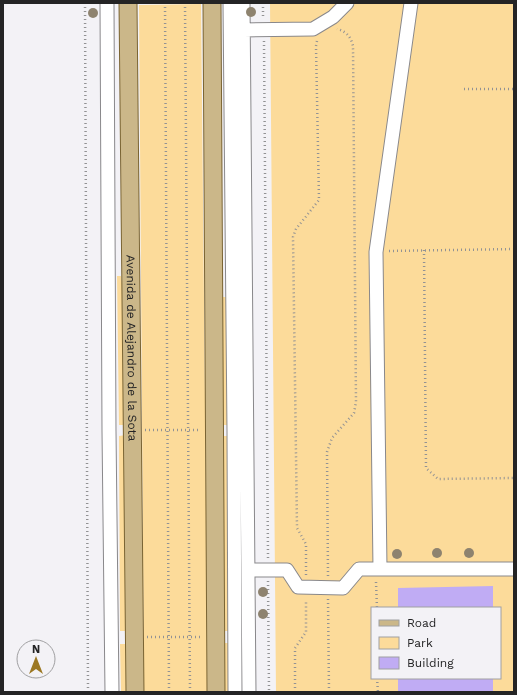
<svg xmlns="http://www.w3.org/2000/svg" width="517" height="695" font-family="'Work Sans',sans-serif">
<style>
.green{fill:#fcdb9a;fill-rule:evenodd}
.building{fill:#c0acf4}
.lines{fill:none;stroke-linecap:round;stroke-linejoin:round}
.minor-casing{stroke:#89888b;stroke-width:15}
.major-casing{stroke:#7a6433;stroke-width:19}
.path{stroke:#929294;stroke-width:2.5;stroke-dasharray:1 3;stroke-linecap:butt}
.minor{stroke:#fff;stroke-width:13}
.major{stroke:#cbb789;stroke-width:17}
.tree{fill:#8e836f}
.labels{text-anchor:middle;stroke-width:4;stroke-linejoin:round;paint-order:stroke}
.street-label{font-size:12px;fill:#242425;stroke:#f3f2f6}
</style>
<rect width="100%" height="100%" fill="#f3f2f6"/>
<!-- green -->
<path class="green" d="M270,3H514V692H276ZM372,608H500V678H372Z
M201,4L208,692H144L139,5Z
M117,276H121L124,298L126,425H119Z
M221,297H228L229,425H221Z
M126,435L127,631H120L119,436Z
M221,436H229L231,631H222Z
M221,643H230L231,692H222Z
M120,644H127V692H121Z"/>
<!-- building -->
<path class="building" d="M493,586V608H398V588Z
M398,678H493V692H398Z"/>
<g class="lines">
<defs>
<path id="minor" d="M107,3L109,431L112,692
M230,3L234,430L235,692
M243,3L249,692
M244,30L313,29L333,17L347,3
M380,569L376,252L411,3
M248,570H287L298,587L343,588L359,569H514"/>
<g id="major">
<path id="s1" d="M128,3L135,692"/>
<path d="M212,4L216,692"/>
</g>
</defs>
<!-- minor casing -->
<use href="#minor" class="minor-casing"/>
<!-- major casing -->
<use href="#major" class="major-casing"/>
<!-- path -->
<path class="path" d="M85,3L88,692
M165,3L169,692
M185,3L190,692
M263,3V18
M264,41L268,558
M464,89H514
M424,250L426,468L438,479L514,478
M389,251L514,249
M145,430H200
M306,575V544L297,528L293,237L296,229L319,200L316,46L317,41
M328,576L327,452L332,438L354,413L356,402L353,46C351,37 346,31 337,29
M268,581L269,692
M376,582L377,608
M328,599L329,692
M147,637H202
M377,678L378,692
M295,692V648L306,632V600"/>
<!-- minor -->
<use href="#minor" class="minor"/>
<!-- major -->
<use href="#major" class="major"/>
</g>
<!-- trees -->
<g class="tree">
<circle cx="251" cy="12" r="5"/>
<circle cx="93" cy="13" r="5"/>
<circle cx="437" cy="553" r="5"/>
<circle cx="469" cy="553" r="5"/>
<circle cx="397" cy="554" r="5"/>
<circle cx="263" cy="592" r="5"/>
<circle cx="263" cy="614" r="5"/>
</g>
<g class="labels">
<!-- street labels -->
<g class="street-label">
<text dy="4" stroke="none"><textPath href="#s1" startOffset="345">Avenida de Alejandro de la Sota</textPath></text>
</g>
</g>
<!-- border -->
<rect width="517" height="695" fill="none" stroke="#242425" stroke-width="8"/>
<!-- legend -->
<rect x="371" y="607" width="130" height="72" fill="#f3f2f6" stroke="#a0a0a2"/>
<rect x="379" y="620" width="20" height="6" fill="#cbb789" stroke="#a0a0a2"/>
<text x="407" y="627" font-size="12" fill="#242425">Road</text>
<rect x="379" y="637" width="20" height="12" fill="#fcdb9a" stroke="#a0a0a2"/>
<text x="407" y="647" font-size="12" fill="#242425">Park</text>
<rect x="379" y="657" width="20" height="12" fill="#c0acf4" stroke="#a0a0a2"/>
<text x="407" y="667" font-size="12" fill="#242425">Building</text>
<!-- north arrow -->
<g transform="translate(36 659)"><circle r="19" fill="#f3f2f6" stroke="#a0a0a2"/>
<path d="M0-3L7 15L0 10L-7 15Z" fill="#9c7823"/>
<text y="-6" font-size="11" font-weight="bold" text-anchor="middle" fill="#242425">N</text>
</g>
</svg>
